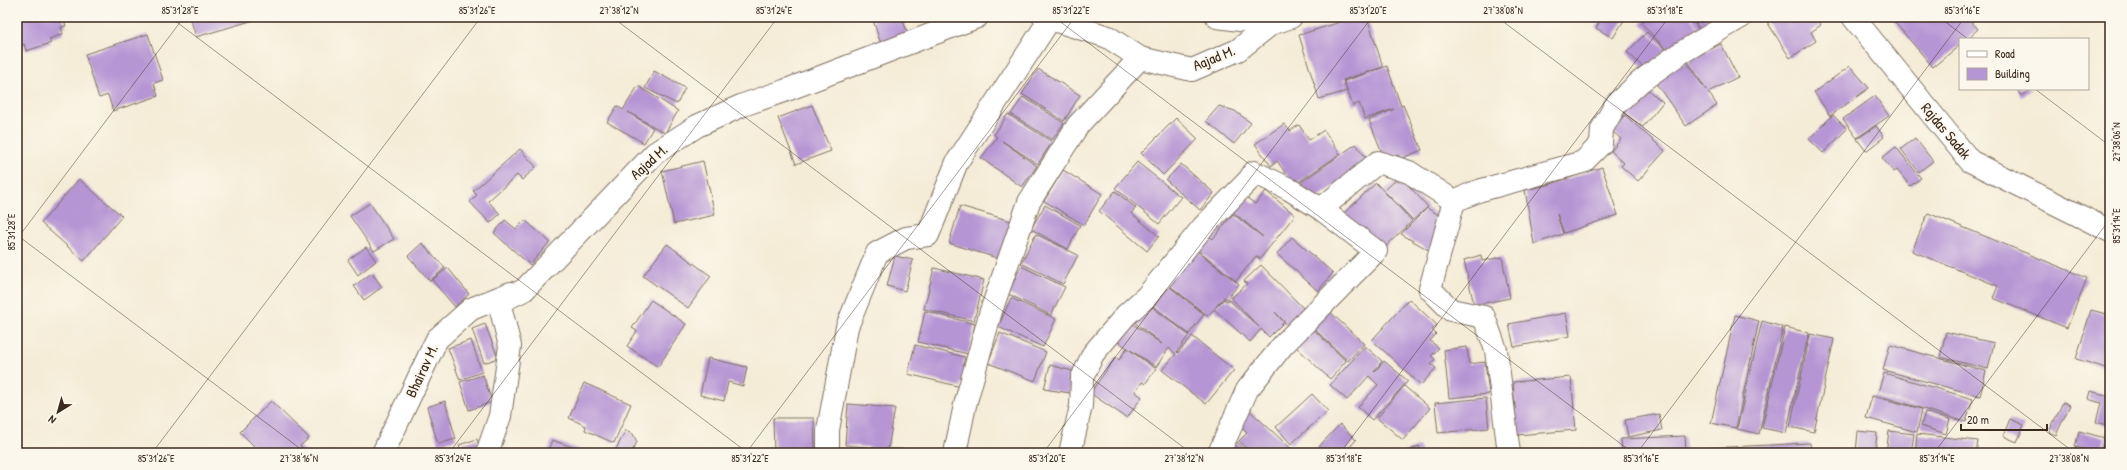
<svg xmlns="http://www.w3.org/2000/svg" width="2127" height="470" font-family="'Patrick Hand',sans-serif">
<style>
.building{fill:#b695d4}
.lines{fill:none;stroke-linecap:round;stroke-linejoin:round}
.minor-casing{stroke:#7c6e5f;stroke-width:24}
.minor{stroke:#fff;stroke-width:22}
.ticks{fill:none;stroke:#3b2a1e;stroke-width:1;stroke-opacity:0.45}
.labels{text-anchor:middle;stroke-width:4;stroke-linejoin:round;paint-order:stroke}
.street-label{font-size:15px;fill:#3b2a1e;stroke:#fbf7ec}
.neatline{fill:none;stroke:#3b2a1e;stroke-width:1.5}
.ticks-label{font-size:10px;text-anchor:middle;fill:#3b2a1e}
</style>
<rect width="100%" height="100%" fill="#fbf7ec"/>
<filter id="ink" filterUnits="userSpaceOnUse"><feTurbulence type="fractalNoise" baseFrequency=".025" numOctaves="2"/><feDisplacementMap in="SourceGraphic" scale="8" xChannelSelector="R" yChannelSelector="G"/><feConvolveMatrix kernelMatrix="1 2 1 2 8 2 1 2 1" color-interpolation-filters="sRGB"/></filter>
<filter id="wash" filterUnits="userSpaceOnUse"><feTurbulence type="fractalNoise" baseFrequency=".012" numOctaves="4" result="noise"/><feDisplacementMap in="SourceGraphic" scale="16" xChannelSelector="R" yChannelSelector="G"/><feGaussianBlur stdDeviation="0.9" result="paint"/><feColorMatrix in="noise" values="0 0 0 0 0 0 0 0 0 0 0 0 0 0 0 0 0 1.4 0 .05"/><feComposite in="paint" operator="in"/></filter>
<g filter="url(#wash)">
<rect width="100%" height="100%" fill="#f5ecd7"/>
<g id="blocks">
<!-- building -->
<path class="building" d="M17,17H63L66,26L61,27L63,34L49,39L51,43L26,51L24,44L17,47Z
M190,17H260L261,18L196,37Z
M872,17H902L909,38L882,47Z
M1356,17H1367L1383,67L1343,80L1347,91L1319,99L1299,35Z
M1594,17H1626L1613,38L1596,28L1600,21Z
M1648,17H1690L1699,30L1670,53L1641,23Z
M1691,17H1724L1702,32Z
M1764,17H1816L1821,25L1811,32L1816,41L1790,58Z
M1890,17H1940L1944,22L1949,17H1967L1978,29L1967,39H1960V45L1933,67Z
M1647,32L1666,50L1646,70L1627,52Z
M148,34L163,80L154,83L158,96L113,111L108,95L99,98L85,54Z
M1721,44L1738,77L1708,92L1717,105L1686,126L1655,82L1686,61L1706,90L1688,61Z
M1387,66L1401,106L1403,105L1422,150L1400,159L1398,155L1385,160L1369,120L1394,109L1365,119L1359,103L1353,106L1344,81Z
M1850,66L1869,88L1830,116L1814,92Z
M1038,69L1080,95L1064,121L1022,94Z
M654,71L685,88L677,104L645,88Z
M638,86L678,111L665,133L628,112L653,128L644,143L607,122L617,106L623,110Z
M1644,87L1663,102L1643,127L1624,113Z
M2017,89H2033L2021,96Z
M1875,96L1889,116L1857,138L1843,119Z
M1023,97L1064,123L1052,140L1011,114Z
M812,105L831,151L796,164L778,118Z
M1219,106L1235,111L1251,123L1234,144L1206,121Z
M1008,114L1052,142L1038,164L1002,141L1037,166L1022,187L981,158L997,137L994,135Z
M1625,115L1665,151L1638,181L1621,166L1624,163L1611,151L1621,139L1611,130Z
M1833,115L1847,129L1823,153L1809,139Z
M1176,118L1198,139L1163,175L1141,153Z
M1284,124L1290,131L1299,125L1309,140L1324,130L1340,154L1294,185L1277,161L1271,166L1255,144Z
M1876,126L1884,137L1866,151L1857,139Z
M1915,138L1933,161L1919,172L1901,149Z
M1356,144L1369,162L1313,201L1300,183Z
M1896,147L1921,178L1910,186L1897,170L1894,172L1882,158Z
M520,149L536,167L522,180L517,175L488,201L500,214L490,223L470,202L477,195L473,191Z
M703,161L715,215L674,224L662,171Z
M1137,162L1181,197L1159,224L1115,188Z
M1181,164L1214,193L1200,210L1166,180Z
M1602,167L1618,215L1564,233L1557,214L1563,234L1534,244L1525,190L1548,185Z
M1063,170L1102,194L1084,225L1044,201Z
M1400,176L1428,207L1413,220L1384,191Z
M79,179L122,216L84,261L41,223Z
M1376,183L1412,221L1380,252L1344,213Z
M1115,191L1136,208L1131,213L1159,236L1147,251L1099,211Z
M1266,191L1295,215L1260,259L1256,256L1236,281L1198,250L1209,236L1213,239L1233,214L1263,237L1233,212L1246,197L1255,204Z
M370,203L394,239L374,251L350,216Z
M1045,205L1080,225L1068,249L1031,229Z
M960,206L1011,221L1000,259L949,243Z
M1427,208L1442,217L1432,252L1401,234Z
M1928,213L2087,278L2067,328L1993,298L1998,286L1912,251Z
M505,220L516,229L525,220L550,242L530,265L494,233Z
M1036,234L1078,255L1063,284L1021,263Z
M1292,237L1333,273L1318,291L1277,254Z
M422,243L445,268L430,281L408,256Z
M667,244L711,276L688,308L643,276Z
M366,247L376,261L358,275L348,260Z
M1193,248L1239,284L1227,299L1224,297L1215,308L1224,299L1227,301L1229,300L1259,327L1231,298L1247,284L1244,281L1261,265L1304,309L1287,325L1275,312L1284,322L1269,337L1261,329L1250,342L1214,309L1208,316L1165,282Z
M1481,255L1482,261L1502,257L1510,298L1474,305L1464,260Z
M895,256L913,260L905,291L887,286Z
M1021,266L1065,287L1051,315L1008,294Z
M448,268L469,294L455,307L432,280Z
M934,268L984,280L974,321L924,309Z
M372,273L382,287L364,300L354,286Z
M1165,283L1204,314L1189,334L1149,303Z
M1011,298L1056,319L1043,347L998,327Z
M1409,299L1437,325L1432,330L1436,334L1430,341L1439,348L1431,356L1435,359L1431,364L1436,368L1421,385L1372,340Z
M651,300L686,324L658,367L627,346L637,331L632,328Z
M1147,303L1189,335L1177,352L1178,353L1192,336L1234,370L1206,404L1162,370L1176,354L1169,348L1156,367L1117,341L1130,322L1162,344L1133,321Z
M1325,307L1364,344L1348,361L1309,324Z
M2091,310L2110,315V369L2076,359Z
M925,311L975,324L968,354L918,342Z
M1566,313L1570,336L1514,347L1509,324Z
M1735,315L1759,321L1736,428L1711,423Z
M1762,321L1783,327L1759,434L1737,429Z
M485,324L498,358L484,363L472,329Z
M1311,327L1346,361L1330,379L1294,345Z
M1785,327L1809,333L1786,433L1762,428Z
M1946,332L1994,343L1988,369L1940,357Z
M1000,333L1046,352L1035,381L988,363Z
M1810,334L1834,339L1814,432L1790,427Z
M471,340L482,372L460,380L448,348Z
M915,345L965,357L963,365L966,366L961,387L908,374Z
M1890,345L1986,371L1980,396L1883,370Z
M1365,346L1382,361L1374,372L1384,361L1408,381L1372,420L1358,407L1378,385L1369,376L1347,400L1330,385Z
M1467,347L1469,364L1485,362L1489,394L1449,398L1444,350Z
M1127,348L1156,369L1145,384L1142,382L1135,392L1142,397L1127,418L1090,393L1116,357L1119,360Z
M708,358L747,367L743,386L728,382L724,401L700,395Z
M1050,365L1076,372L1070,393L1044,389Z
M1884,373L1973,399L1966,422L1877,395Z
M483,375L492,402L469,410L460,382Z
M1571,377L1576,430L1517,435L1513,382Z
M584,383L631,404L614,443L585,430L586,426L569,418Z
M1404,386L1430,408L1403,440L1377,418Z
M2090,391L2110,396V426L2096,422L2101,403L2088,399Z
M1312,394L1328,411L1291,444L1276,427Z
M1872,396L1922,409L1917,432L1866,418Z
M1486,398L1489,428L1438,433L1435,403Z
M271,401L309,438L300,446L307,453H261L240,432Z
M445,401L456,439L438,444L427,407Z
M2063,402L2070,405L2056,435L2049,432Z
M848,404L895,408L888,449L845,445Z
M1249,410L1296,453H1252L1239,441L1247,433L1236,423Z
M1925,412L1950,419L1946,434L1921,426Z
M1659,414L1662,430L1628,437L1625,420Z
M773,418H814L815,453H774Z
M2010,419L2024,425L2017,442L2003,436Z
M1340,424L1356,440L1344,453H1313Z
M2109,428L2110,453H2103Z
M626,430L633,434L637,442L631,453H614Z
M1858,431L1877,433L1875,453H1856Z
M1889,431L1914,434L1911,453H1886Z
M2079,431L2105,438L2101,453L2075,447Z
M1917,434L1978,441L1976,453H1915Z
M1685,436L1686,453H1622L1621,439Z
M477,439L481,453H461L459,445Z
M552,440L581,450L580,453H547Z
M1225,441L1237,442L1249,453H1224Z
M1810,443L1811,453H1708V448Z
M1419,446L1422,453H1403Z
M891,449L938,450V453H891Z"/>
</g>
</g>
<g filter="url(#ink)">
<use href="#blocks" fill-opacity="0" stroke="#7c6e5f" stroke-width="1"/>
<g class="lines">
<defs>
<path id="minor" d="M1044,17L1108,37L1140,58L1192,70L1238,50L1271,24L1291,17
M1217,17L1271,24
M1853,17L1970,161L2110,231
M1321,209L1378,162L1409,172L1454,201
M383,453L437,339L471,309L511,293
M487,453L500,416L510,346L499,302L524,290L655,153L697,126L743,105L784,91L977,17
M828,453V430L847,327L877,253L906,238L928,235L957,162L1050,19
M955,453L965,405L991,311L1029,202L1078,125L1140,58
M1070,453L1081,406L1082,378L1093,354L1126,315L1147,296L1203,227L1249,180L1254,172L1289,189L1321,209L1376,251L1283,345L1247,390L1219,453
M1509,453L1496,350L1484,317L1451,310L1430,289L1454,201L1478,191L1583,162L1601,144L1602,129L1616,104L1641,81L1679,54L1741,17"/>
</defs>
<!-- minor casing -->
<use href="#minor" class="minor-casing"/>
<!-- minor -->
<use href="#minor" class="minor"/>
</g>
</g>
<!-- ticks -->
<path class="ticks" d="M170,17L748,453M612,17L1191,453M1054,17L1633,453M1497,17L2075,453M1939,17L1968,39M2035,89L2110,146M17,235L306,453M17,239L184,17M152,453L481,17M449,453L778,17M746,453L1075,17M1043,453L1372,17M1340,453L1669,17M1637,453L1965,17M1934,453L2110,219"/>
<g class="labels">
<!-- street labels -->
<g class="street-label">
<text transform="translate(1214 58) rotate(-22)" y="5">Aajad M.</text>
<text transform="translate(1946 131) rotate(50)" y="5">Rajdas Sadak</text>
<text transform="translate(649 162) rotate(-42)" y="5">Aajad M.</text>
<text transform="translate(422 371) rotate(-65)" y="5">Bhairav M.</text>
</g>
</g>
<!-- margin -->
<rect width="2127" height="470" fill="none" stroke="#fbf7ec" stroke-width="44"/>
<!-- legend -->
<rect x="1959" y="38" width="130" height="52" fill="#fbf7ec" stroke="#aea59a"/>
<rect x="1967" y="51" width="20" height="6" fill="#ffffff" stroke="#aea59a"/>
<text x="1995" y="58" font-size="12" fill="#3b2a1e">Road</text>
<rect x="1967" y="68" width="20" height="12" fill="#b695d4" stroke="#aea59a"/>
<text x="1995" y="78" font-size="12" fill="#3b2a1e">Building</text>
<!-- north arrow -->
<g transform="translate(58 412) rotate(217)" stroke="#fbf7ec" stroke-width="3" paint-order="stroke">
<path d="M0-3L7 15L0 10L-7 15Z" fill="#3b2a1e"/>
<text y="-6" font-size="11" font-weight="bold" text-anchor="middle" fill="#3b2a1e">N</text>
</g>
<!-- scale -->
<path d="M1961 424v6h86v-6" fill="none" stroke="#3b2a1e" stroke-width="2"/>
<text x="1967" y="424" font-size="12" fill="#3b2a1e" stroke="#fbf7ec" stroke-width="3" paint-order="stroke">20 m</text>
<rect x="22" y="22" width="2083" height="426" class="neatline"/>
<g class="ticks-label">
<text x="180" y="14">85°31'28"E</text>
<text x="477" y="14">85°31'26"E</text>
<text x="619" y="14">27°38'12"N</text>
<text x="774" y="14">85°31'24"E</text>
<text x="1071" y="14">85°31'22"E</text>
<text x="1368" y="14">85°31'20"E</text>
<text x="1503" y="14">27°38'08"N</text>
<text x="1665" y="14">85°31'18"E</text>
<text x="1962" y="14">85°31'16"E</text>
<text transform="translate(2116 142) rotate(-90)" y="4">27°38'06"N</text>
<text transform="translate(2116 226) rotate(-90)" y="4">85°31'14"E</text>
<text transform="translate(11 232) rotate(-90)" y="4">85°31'28"E</text>
<text x="156" y="462">85°31'26"E</text>
<text x="299" y="462">27°38'16"N</text>
<text x="453" y="462">85°31'24"E</text>
<text x="750" y="462">85°31'22"E</text>
<text x="1047" y="462">85°31'20"E</text>
<text x="1184" y="462">27°38'12"N</text>
<text x="1344" y="462">85°31'18"E</text>
<text x="1641" y="462">85°31'16"E</text>
<text x="1937" y="462">85°31'14"E</text>
<text x="2069" y="462">27°38'08"N</text>
</g>
</svg>
